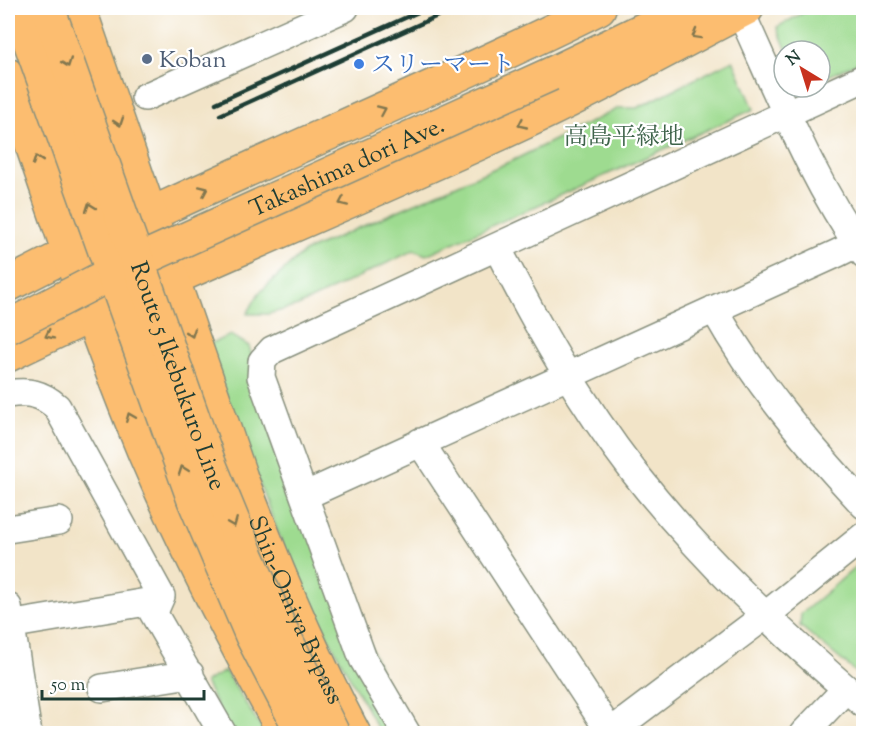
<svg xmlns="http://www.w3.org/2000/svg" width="871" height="741" font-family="'Sorts Mill Goudy','Noto Serif JP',serif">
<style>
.green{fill:#9edb90;stroke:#5e8c62;stroke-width:1.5}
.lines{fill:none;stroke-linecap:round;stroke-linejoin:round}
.minor-casing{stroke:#88907e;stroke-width:30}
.major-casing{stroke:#88907e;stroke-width:36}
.highway-casing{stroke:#88907e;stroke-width:36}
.minor{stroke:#fff;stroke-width:27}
.major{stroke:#fcbd6f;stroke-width:33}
.highway{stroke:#fcbd6f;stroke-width:33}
.rail{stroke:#1f3d34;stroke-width:4.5}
.major-bridge-casing{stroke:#88907e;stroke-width:36;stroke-linecap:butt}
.highway-bridge-casing{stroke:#88907e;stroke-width:36;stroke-linecap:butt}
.major-bridge{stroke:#fcbd6f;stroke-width:33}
.highway-bridge{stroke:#fcbd6f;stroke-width:33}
.oneway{stroke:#82774f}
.service-dot{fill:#5c6f8a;stroke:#fff;stroke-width:2}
.shop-dot{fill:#3f7fe0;stroke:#fff;stroke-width:2}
.labels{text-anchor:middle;stroke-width:4.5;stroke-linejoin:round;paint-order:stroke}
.service-label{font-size:24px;fill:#4e5e75;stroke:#fff;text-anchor:start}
.shop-label{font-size:24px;fill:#366cbe;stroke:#fff;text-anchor:start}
.park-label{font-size:24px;fill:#3f644b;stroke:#fff}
.street-label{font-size:24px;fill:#1f3d34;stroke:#fff}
</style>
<rect width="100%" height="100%" fill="#fff"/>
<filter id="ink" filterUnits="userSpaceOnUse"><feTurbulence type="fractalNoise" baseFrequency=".0167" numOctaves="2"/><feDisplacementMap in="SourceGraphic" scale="12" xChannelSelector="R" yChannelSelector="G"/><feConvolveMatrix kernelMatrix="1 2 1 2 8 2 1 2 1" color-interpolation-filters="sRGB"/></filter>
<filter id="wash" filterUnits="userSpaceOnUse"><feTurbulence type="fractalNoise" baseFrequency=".008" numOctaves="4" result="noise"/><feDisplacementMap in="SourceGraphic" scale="24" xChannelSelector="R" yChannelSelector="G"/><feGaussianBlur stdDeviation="1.35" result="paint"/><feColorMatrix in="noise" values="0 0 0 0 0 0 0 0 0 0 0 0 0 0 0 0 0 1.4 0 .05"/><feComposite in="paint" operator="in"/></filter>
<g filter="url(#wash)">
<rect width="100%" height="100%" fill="#f2e4c8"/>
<!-- green -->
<path class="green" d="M812,8H863V60L820,80V51H787L777,27Z
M733,60L754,109L426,255L414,250L298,306L268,314H247L259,293L304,252L518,158L619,108H637Z
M231,335L249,346L263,394L407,733H380L292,570L207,345Z
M863,561V678L800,626L801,614Z
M225,671L265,733H230L205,682Z"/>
</g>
<g filter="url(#ink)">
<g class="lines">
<defs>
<path id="minor" d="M740,11C778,93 811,179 864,254
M145,97L345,8
M497,247C537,326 580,402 634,472C701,558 781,633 864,704
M714,309C754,381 808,445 864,505
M8,394C29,391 41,393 57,407L161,596L154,612
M420,442L610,732
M304,496L838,253L864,240
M8,529L59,521
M8,607L28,734
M8,625L147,602L223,734
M102,688L190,674
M407,734L363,659L261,377L262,361L272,350L864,78
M608,734L766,615L864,536
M803,734L846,689"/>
<path id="major" d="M551,74L688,8
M8,285C200,184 404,105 599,8
M8,355C178,272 354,202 525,122C601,87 673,46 747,8"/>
<g id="highway">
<path id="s1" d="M79,8L241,478C274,565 310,651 354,734"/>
<path d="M8,75C52,202 93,330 145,454C186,550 234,642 285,734"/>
</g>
</defs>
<!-- minor casing -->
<use href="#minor" class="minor-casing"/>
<!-- major casing -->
<use href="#major" class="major-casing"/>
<!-- highway casing -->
<use href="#highway" class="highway-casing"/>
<!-- minor -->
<use href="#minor" class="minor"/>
<!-- major -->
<use href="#major" class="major"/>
<!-- highway -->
<use href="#highway" class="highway"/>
<!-- rail -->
<path class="rail" d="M216,103L427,8
M220,115L455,8"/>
<defs>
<g id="major-bridge">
<path id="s2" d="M8,327L122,268L551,74"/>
</g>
<g id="highway-bridge">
<path d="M18,8L194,500L252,636L303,734"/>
<path id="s3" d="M48,8L209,463L248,558L278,624L333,734"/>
</g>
</defs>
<!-- major-bridge casing -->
<use href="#major-bridge" class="major-bridge-casing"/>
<!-- highway-bridge casing -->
<use href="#highway-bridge" class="highway-bridge-casing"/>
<!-- major-bridge -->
<use href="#major-bridge" class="major-bridge"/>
<!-- highway-bridge -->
<use href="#highway-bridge" class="highway-bridge"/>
</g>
<!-- one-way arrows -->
<defs><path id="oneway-chevron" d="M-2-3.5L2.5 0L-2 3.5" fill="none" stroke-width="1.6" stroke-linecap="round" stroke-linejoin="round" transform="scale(1.5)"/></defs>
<g class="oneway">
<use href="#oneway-chevron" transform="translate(696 35) rotate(151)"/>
<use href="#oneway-chevron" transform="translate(67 63) rotate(70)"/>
<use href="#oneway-chevron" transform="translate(382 110) rotate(-24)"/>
<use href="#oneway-chevron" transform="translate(119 122) rotate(71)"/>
<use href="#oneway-chevron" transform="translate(522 124) rotate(155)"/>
<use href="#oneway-chevron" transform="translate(37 160) rotate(-109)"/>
<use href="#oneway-chevron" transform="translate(204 190) rotate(-24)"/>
<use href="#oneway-chevron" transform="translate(343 202) rotate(156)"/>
<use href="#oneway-chevron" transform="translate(90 207) rotate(-110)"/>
<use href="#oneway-chevron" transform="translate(191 333) rotate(71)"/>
<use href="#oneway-chevron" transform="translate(49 335) rotate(154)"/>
<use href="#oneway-chevron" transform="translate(130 417) rotate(-112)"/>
<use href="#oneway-chevron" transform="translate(183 470) rotate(-110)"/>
<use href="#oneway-chevron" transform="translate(233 523) rotate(68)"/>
</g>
</g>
<!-- markers -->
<circle class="service-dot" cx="147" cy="59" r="6"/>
<circle class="shop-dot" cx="359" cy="64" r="6"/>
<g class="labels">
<!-- service labels -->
<g class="service-label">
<text x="159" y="67">Koban</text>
</g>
<!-- shop labels -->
<g class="shop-label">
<text x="371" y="72">スリーマート</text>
</g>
<!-- park labels -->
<g class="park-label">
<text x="624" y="144">高島平緑地</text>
</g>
<!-- street labels -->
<g class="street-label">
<text dy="8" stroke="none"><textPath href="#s2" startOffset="375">Takashima dori Ave.</textPath></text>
<text dy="8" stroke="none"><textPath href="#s3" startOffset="390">Route 5 Ikebukuro Line</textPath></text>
<text dy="8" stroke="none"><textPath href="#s1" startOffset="640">Shin-Omiya Bypass</textPath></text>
</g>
</g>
<!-- margin -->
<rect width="871" height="741" fill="none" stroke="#fff" stroke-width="30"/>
<!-- north arrow -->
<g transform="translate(802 69) rotate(322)"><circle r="28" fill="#ffffff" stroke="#a5b1ae" stroke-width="1.5"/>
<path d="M0-4.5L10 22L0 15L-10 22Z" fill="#c8321e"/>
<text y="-9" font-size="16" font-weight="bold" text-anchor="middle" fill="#1f3d34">N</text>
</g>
<!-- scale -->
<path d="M42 690v9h162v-9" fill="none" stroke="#1f3d34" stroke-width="3"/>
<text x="51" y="690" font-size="18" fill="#1f3d34" stroke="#ffffff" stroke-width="4.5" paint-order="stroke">50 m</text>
</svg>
